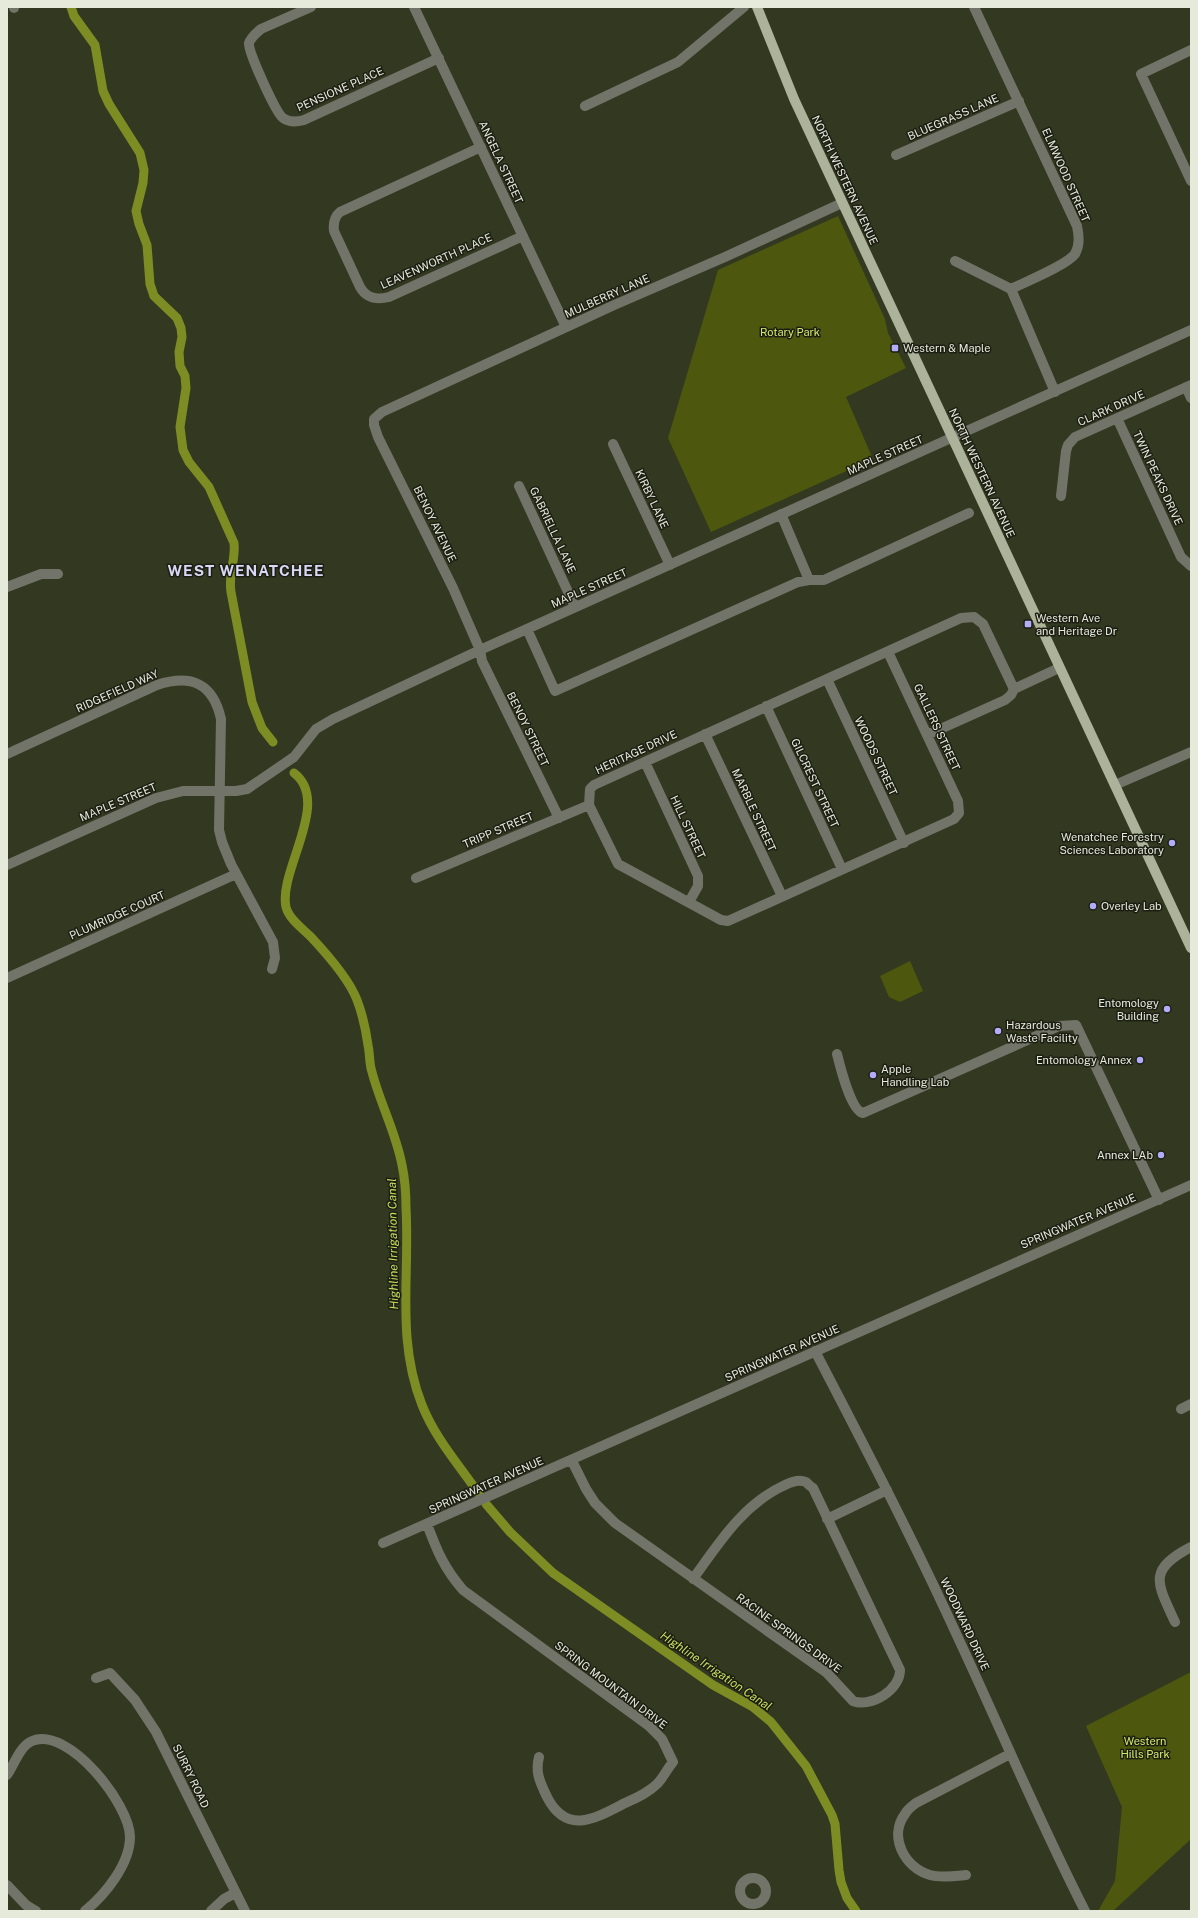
<svg xmlns="http://www.w3.org/2000/svg" width="1198" height="1918" font-family="'Public Sans',sans-serif">
<style>
.green{fill:#4d580e}
.lines{fill:none;stroke-linecap:round;stroke-linejoin:round}
.canal{stroke:#7d8d24;stroke-width:9}
.minor{stroke:#727469;stroke-width:10}
.major{stroke:#adb39b;stroke-width:10}
.poi-dot{fill:#b3adf9;stroke:#1c1e13;stroke-width:1.5}
.labels{text-anchor:middle;stroke-width:3;stroke-linejoin:round;paint-order:stroke}
.street-label{font-size:11px;fill:#e6eadb;stroke:#1c1e13}
.park-label{font-size:11px;fill:#d5ec6a;stroke:#1c1e13}
.poi-label{font-size:11px;fill:#e6eadb;stroke:#1c1e13;text-anchor:start}
.water-label{font-size:12px;font-style:italic;fill:#c8df5c;stroke:#1c1e13}
.district-label{font-size:15px;font-weight:bold;letter-spacing:1px;fill:#d9d8f5;stroke:#1c1e13}
</style>
<rect width="100%" height="100%" fill="#333820"/>
<!-- green -->
<path class="green" d="M838,216L885,319L888,333L906,368L846,397L873,459L711,532L668,438L718,270Z
M910,961L923,991L900,1002L889,997L880,976Z
M1191,1672V1839L1113,1911H1098L1115,1881L1122,1807L1086,1726Z"/>
<g class="lines">
<!-- canal -->
<path class="canal" d="M71,7L74,16L95,45L103,91L109,104L140,153L144,170L143,183L136,211L139,224L147,245L150,284L154,296L177,318L181,328L182,337L179,352L180,366L185,376L186,388L180,427L183,450L189,462L209,487L234,543C236,559 228,575 231,592L252,702L262,728L273,742
M294,773C332,802 278,871 286,907C289,919 302,928 311,937C326,953 349,979 357,1000C362,1013 366,1031 368,1045C370,1054 369,1063 372,1072C380,1103 396,1133 402,1165C405,1179 406,1194 406,1208C410,1275 396,1339 422,1405C435,1438 459,1465 479,1494
M486,1504L510,1532L553,1573L713,1685L753,1707L771,1722L806,1766L832,1815L835,1824L839,1870L841,1882L847,1898L856,1911"/>
<!-- minor -->
<path class="minor" d="M14,7V8
M311,7L261,29C256,33 251,37 249,43C248,52 276,113 283,118C290,123 297,122 304,120L439,58
M414,7L566,327
M974,7L1077,226C1079,236 1080,245 1075,254C1067,265 1025,282 1011,289
M1191,50L1141,74L1191,181
M585,106L678,62L744,7
M481,147L340,212C334,217 333,223 334,231L360,287C367,299 377,300 389,297L523,236
M896,155L1019,101
M955,261L1011,289
M1011,289L1055,392
M1186,387L1191,398
M1117,418L1181,557L1191,566
M613,444L670,565
M519,486L575,607
M1061,496L1066,451L1068,445L1075,437L1191,385
M781,514L809,580H824L969,513
M7,587L41,574H58
M527,629L555,691L798,582L809,580
M888,652L958,801L959,813L954,819L728,921L721,920L618,864L589,805L590,789L594,785L961,618L974,617L983,624L1014,689
M827,679L904,843
M766,706L842,869
M705,734L782,896
M927,735L1005,700L1011,695L1014,689L1059,668
M7,754L157,685C191,674 213,683 221,719L219,830L222,842L231,864L273,942L275,958L272,969
M645,762L698,876V886L689,902
M1115,785L1191,752
M559,818L482,661L480,650L453,588L378,437L374,425V419L382,412L612,306L725,257L842,203
M7,865L156,798L183,791H236L247,789L294,757L316,729L333,719L480,650L1191,330
M416,878L589,805
M7,978L236,874
M837,1054C840,1066 851,1111 863,1113L1059,1026L1076,1025L1159,1200
M815,1351C865,1447 915,1543 960,1642C1002,1732 1040,1823 1085,1911
M1181,1409L1191,1404
M572,1461L586,1489L595,1503L615,1523L827,1673L853,1701C871,1708 900,1690 900,1670L813,1488C811,1487 808,1484 806,1482C799,1479 791,1482 785,1485C743,1504 719,1543 693,1579
M827,1519L887,1490
M427,1524C437,1551 444,1568 463,1590L649,1726L662,1739L673,1762C667,1769 663,1778 657,1784C648,1793 636,1798 625,1803C596,1818 567,1836 547,1797C540,1782 535,1773 539,1757
M383,1543L1191,1185
M1175,1622C1157,1583 1147,1570 1191,1547
M96,1678L110,1673L135,1700L156,1732L245,1911
M7,1775C14,1765 20,1746 32,1741C69,1726 130,1805 130,1837C130,1864 105,1895 85,1911
M966,1875C955,1876 941,1878 930,1875C905,1868 888,1837 905,1814C907,1810 912,1806 916,1803L1010,1754
M740 1891a13 13 0 1 1 26 0a13 13 0 1 1-26 0Z
M7,1885L26,1905L36,1911
M211,1911L224,1899L235,1893"/>
<!-- major -->
<path class="major" d="M757,7L794,99L1191,948"/>
</g>
<!-- markers -->
<g class="poi-dot">
<rect x="891" y="344" width="8" height="8" rx="2"/>
<rect x="1024" y="620" width="8" height="8" rx="2"/>
<circle cx="1172" cy="843" r="4"/>
<circle cx="1093" cy="906" r="4"/>
<circle cx="1167" cy="1009" r="4"/>
<circle cx="998" cy="1031" r="4"/>
<circle cx="1140" cy="1060" r="4"/>
<circle cx="873" cy="1075" r="4"/>
<circle cx="1161" cy="1155" r="4"/>
</g>
<g class="labels">
<!-- street labels -->
<g class="street-label">
<text transform="translate(340 89) rotate(-24)" y="4">PENSIONE PLACE</text>
<text transform="translate(953 117) rotate(-24)" y="4">BLUEGRASS LANE</text>
<text transform="translate(501 162) rotate(65)" y="4">ANGELA STREET</text>
<text transform="translate(1066 175) rotate(66)" y="4">ELMWOOD STREET</text>
<text transform="translate(845 180) rotate(65)" y="4">NORTH WESTERN AVENUE</text>
<text transform="translate(436 261) rotate(-24)" y="4">LEAVENWORTH PLACE</text>
<text transform="translate(607 296) rotate(-24)" y="4">MULBERRY LANE</text>
<text transform="translate(1111 408) rotate(-24)" y="4">CLARK DRIVE</text>
<text transform="translate(885 455) rotate(-24)" y="4">MAPLE STREET</text>
<text transform="translate(982 473) rotate(65)" y="4">NORTH WESTERN AVENUE</text>
<text transform="translate(1158 478) rotate(65)" y="4">TWIN PEAKS DRIVE</text>
<text transform="translate(652 499) rotate(65)" y="4">KIRBY LANE</text>
<text transform="translate(435 524) rotate(64)" y="4">BENOY AVENUE</text>
<text transform="translate(553 530) rotate(65)" y="4">GABRIELLA LANE</text>
<text transform="translate(589 588) rotate(-24)" y="4">MAPLE STREET</text>
<text transform="translate(117 691) rotate(-24)" y="4">RIDGEFIELD WAY</text>
<text transform="translate(937 727) rotate(65)" y="4">GALLERS STREET</text>
<text transform="translate(528 729) rotate(64)" y="4">BENOY STREET</text>
<text transform="translate(636 752) rotate(-25)" y="4">HERITAGE DRIVE</text>
<text transform="translate(876 756) rotate(65)" y="4">WOODS STREET</text>
<text transform="translate(815 783) rotate(65)" y="4">GILCREST STREET</text>
<text transform="translate(118 802) rotate(-23)" y="4">MAPLE STREET</text>
<text transform="translate(754 810) rotate(65)" y="4">MARBLE STREET</text>
<text transform="translate(688 827) rotate(65)" y="4">HILL STREET</text>
<text transform="translate(498 830) rotate(-23)" y="4">TRIPP STREET</text>
<text transform="translate(117 915) rotate(-24)" y="4">PLUMRIDGE COURT</text>
<text transform="translate(1078 1221) rotate(-23)" y="4">SPRINGWATER AVENUE</text>
<text transform="translate(782 1353) rotate(-24)" y="4">SPRINGWATER AVENUE</text>
<text transform="translate(486 1485) rotate(-24)" y="4">SPRINGWATER AVENUE</text>
<text transform="translate(965 1624) rotate(65)" y="4">WOODWARD DRIVE</text>
<text transform="translate(789 1633) rotate(36)" y="4">RACINE SPRINGS DRIVE</text>
<text transform="translate(611 1685) rotate(37)" y="4">SPRING MOUNTAIN DRIVE</text>
<text transform="translate(191 1776) rotate(64)" y="4">SURRY ROAD</text>
</g>
<!-- park labels -->
<g class="park-label">
<text x="790" y="336">Rotary Park</text>
<text x="1145" y="1745">Western<tspan x="1145" dy="13">Hills Park</tspan></text>
</g>
<!-- poi labels -->
<g class="poi-label">
<text x="903" y="352">Western &amp; Maple</text>
<text x="1036" y="622">Western Ave<tspan x="1036" dy="13">and Heritage Dr</tspan></text>
<text x="1164" y="841" text-anchor="end">Wenatchee Forestry<tspan x="1164" dy="13">Sciences Laboratory</tspan></text>
<text x="1101" y="910">Overley Lab</text>
<text x="1159" y="1007" text-anchor="end">Entomology<tspan x="1159" dy="13">Building</tspan></text>
<text x="1006" y="1029">Hazardous<tspan x="1006" dy="13">Waste Facility</tspan></text>
<text x="1132" y="1064" text-anchor="end">Entomology Annex</text>
<text x="881" y="1073">Apple<tspan x="881" dy="13">Handling Lab</tspan></text>
<text x="1153" y="1159" text-anchor="end">Annex LAb</text>
</g>
<!-- water labels -->
<g class="water-label">
<text transform="translate(393 1244) rotate(-91)" y="4">Highline Irrigation Canal</text>
<text transform="translate(716 1671) rotate(34)" y="4">Highline Irrigation Canal</text>
</g>
<!-- district labels -->
<g class="district-label">
<text x="246" y="576">WEST WENATCHEE</text>
</g>
</g>
<!-- border -->
<rect width="1198" height="1918" fill="none" stroke="#e6eadb" stroke-width="16"/>
</svg>
